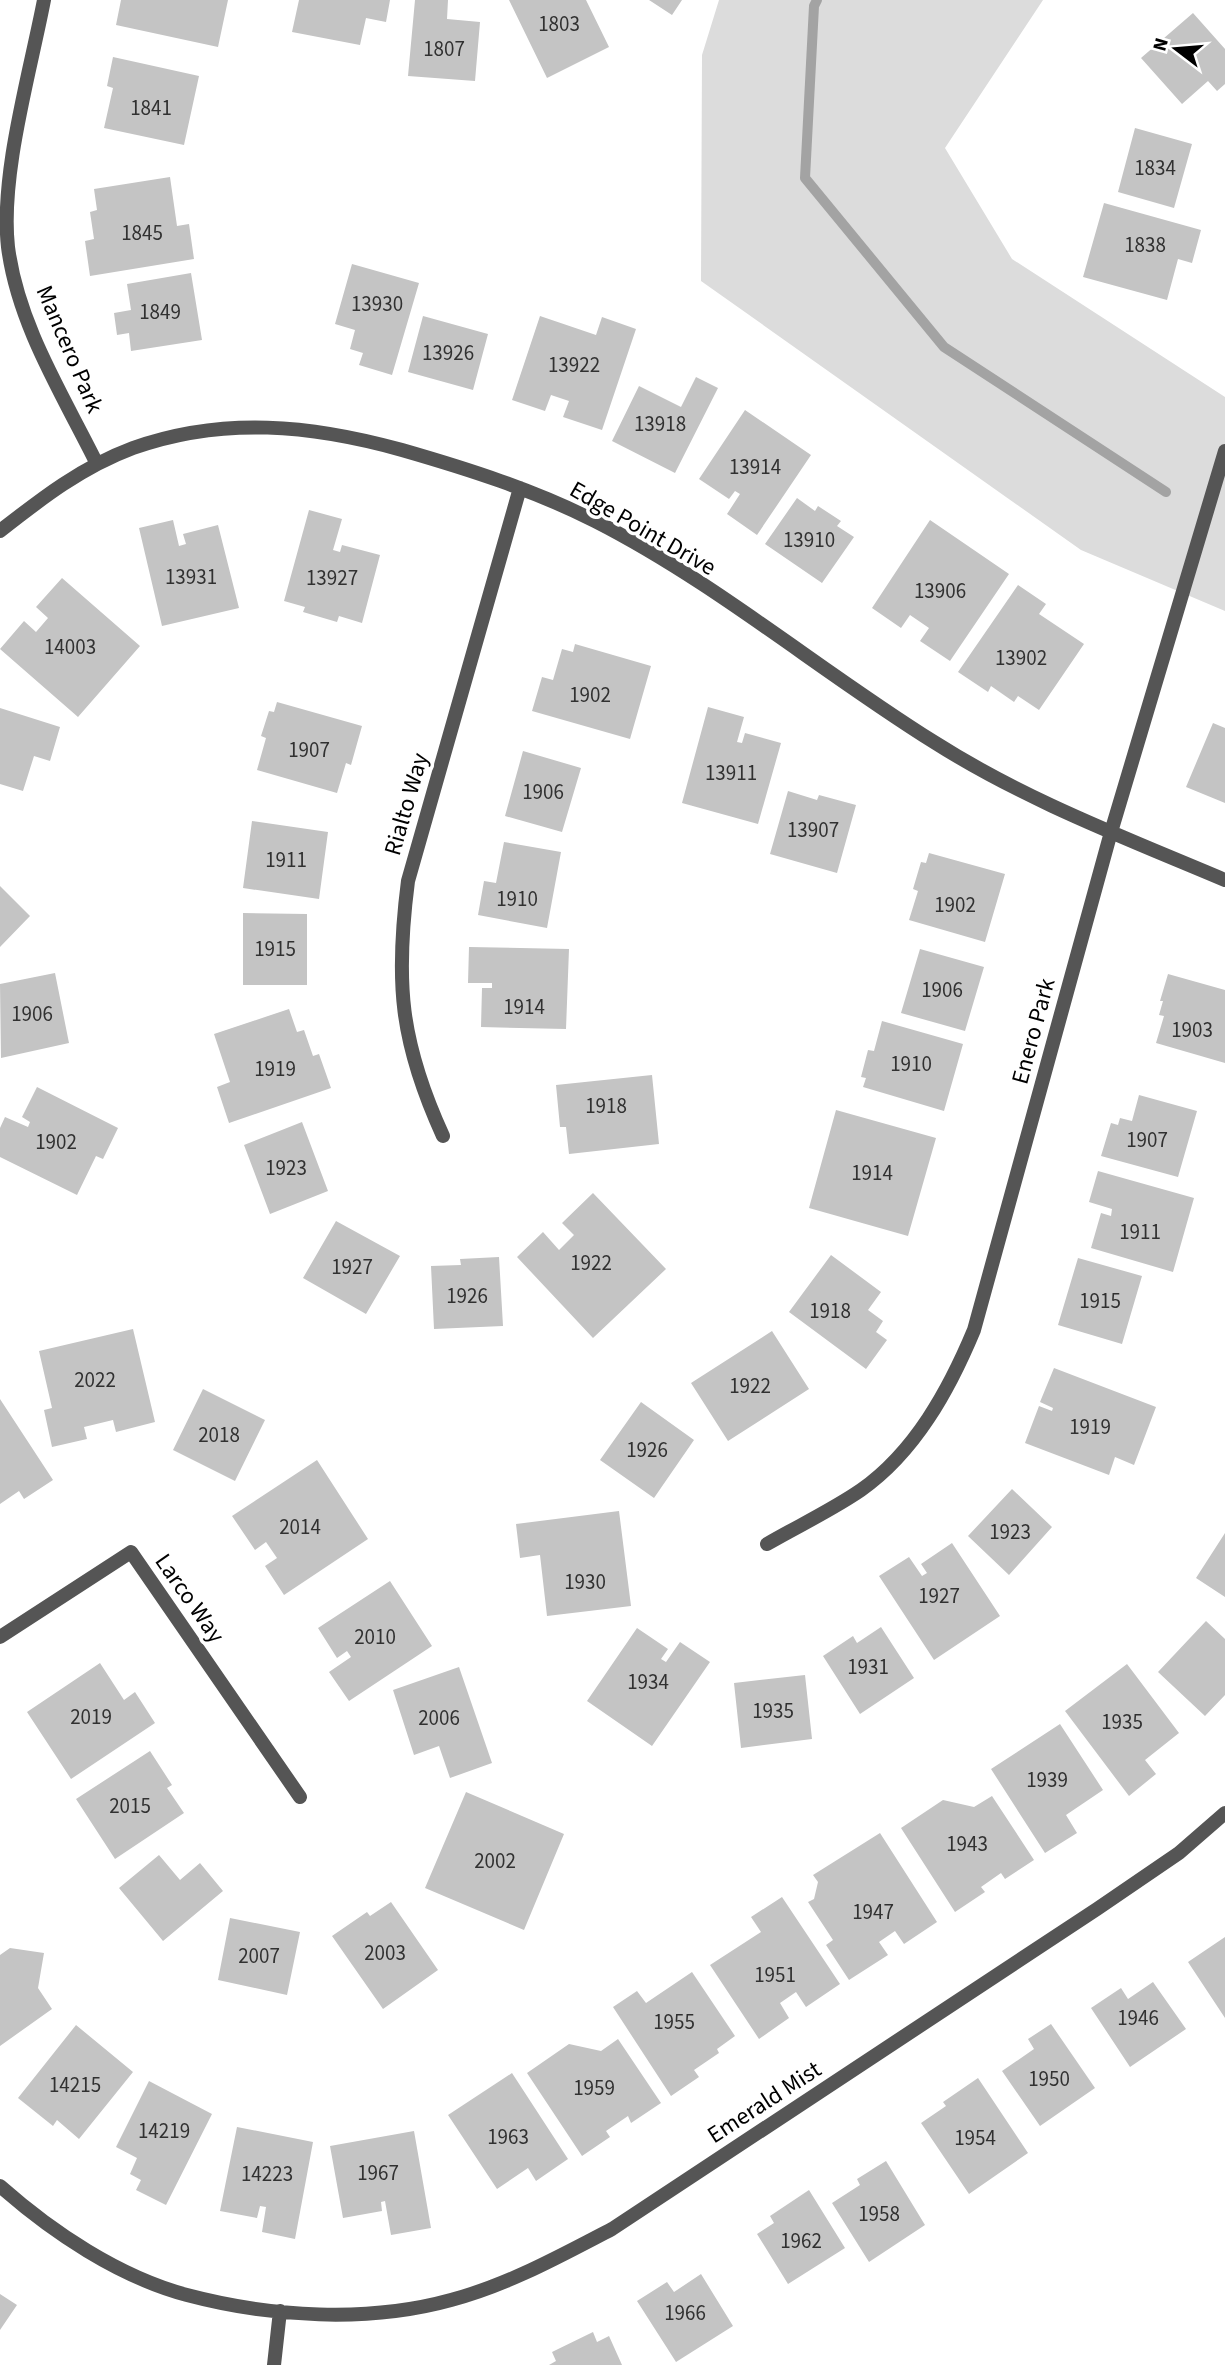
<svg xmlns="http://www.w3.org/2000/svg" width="1225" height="2365" font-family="'Source Sans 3',sans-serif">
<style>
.green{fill:#dcdcdc}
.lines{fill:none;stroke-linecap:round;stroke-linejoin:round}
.stream{stroke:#a3a3a3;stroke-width:10}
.building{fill:#c4c4c4}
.minor{stroke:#555;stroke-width:14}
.labels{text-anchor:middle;stroke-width:7;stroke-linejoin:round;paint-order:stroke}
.number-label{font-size:21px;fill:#313131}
.street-label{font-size:24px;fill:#000;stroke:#fff}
</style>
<rect width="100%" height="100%" fill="#fff"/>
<!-- green -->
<path class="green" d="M719,0H1043L945,148L1012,259L1225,397V611L1081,550L701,281L702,55Z"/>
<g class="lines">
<!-- stream -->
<path class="stream" d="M817,0L814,6L805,178L944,347L1166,492"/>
</g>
<!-- building -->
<path class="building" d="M121,0H228L218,47L116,25Z
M299,0H390L386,22L366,18L360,45L292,32Z
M415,0H448L447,19L480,22L475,81L408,76Z
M509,0H586L609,47L547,78Z
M649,0H682L672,15Z
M1193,13L1225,49V84L1217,91L1208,81L1182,104L1141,58Z
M113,57L199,76L184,145L104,128L113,88L107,86Z
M1135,128L1192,144L1174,208L1118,192Z
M170,177L177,226L189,224L194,259L90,276L85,241L94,239L90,212L97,210L94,189Z
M1104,203L1201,230L1192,263L1178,259L1167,300L1083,277Z
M352,264L419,283L392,375L359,365L363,353L350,349L355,330L335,324Z
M191,273L202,340L131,351L129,333L117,335L114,313L131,310L127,284Z
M423,316L488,334L473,390L408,372Z
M540,316L596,335L602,317L636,329L602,430L563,417L569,401L551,395L545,411L512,400Z
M696,377L718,388L675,473L612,441L639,386L681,407Z
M745,410L811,455L757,535L727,514L740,494L735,491L729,499L699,479Z
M797,498L815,511L818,506L841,521L837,526L854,537L822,583L765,544Z
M309,510L342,519L333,550L340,552L342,545L380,555L362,623L339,616L337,622L303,612L305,607L284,601Z
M173,520L179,546L186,544L183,534L218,525L239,608L162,626L139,528Z
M930,520L1009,574L950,661L920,641L929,628L910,615L901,628L872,608Z
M62,578L140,646L78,717L0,649L24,621L36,632L48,618L36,607Z
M1018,585L1046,604L1039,614L1084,644L1039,710L1018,696L1014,702L991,686L988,692L958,672Z
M575,644L651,666L630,739L532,711L542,677L553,680L562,649L573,652Z
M277,702L362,726L351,765L346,763L337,793L257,770L266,738L261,736L269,711L274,712Z
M708,707L744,717L737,742L742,743L745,733L781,743L758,824L682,803Z
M0,708L60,727L50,761L34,756L23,791L0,784Z
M1213,723L1225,728V803L1186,787Z
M523,751L581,768L562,832L505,816Z
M788,791L817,800L819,795L856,805L837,873L770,854Z
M252,821L328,832L319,899L243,888Z
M504,842L561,852L547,928L478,915L484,881L496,883Z
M929,853L1005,874L985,942L909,920L918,891L913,889L921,862L926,863Z
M0,886L30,916L0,947Z
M243,913L307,914V985H243Z
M469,947L569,949L566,1029L481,1027L482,988H492V983H468Z
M920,949L984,967L965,1031L901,1013Z
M55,973L69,1043L1,1058L0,984Z
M1168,974L1225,990V1063L1156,1043L1164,1016L1159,1015L1163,1001H1160Z
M289,1009L297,1032L304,1030L313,1056L319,1054L331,1088L229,1123L217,1087L230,1082L214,1034Z
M882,1021L963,1044L944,1111L863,1087L866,1078L861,1077L868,1050L874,1051Z
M652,1075L659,1144L569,1154L566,1127H560L556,1085Z
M37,1087L118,1128L103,1159L96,1156L77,1195L0,1157V1128L5,1117L28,1127L30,1122L22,1117Z
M1139,1095L1197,1111L1178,1177L1101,1156L1111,1123L1118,1125L1120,1118L1132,1121Z
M836,1110L936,1138L908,1236L809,1208Z
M302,1122L328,1191L270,1214L244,1145Z
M1098,1171L1194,1198L1173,1272L1091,1248L1101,1213L1111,1216L1112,1209L1089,1202Z
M593,1193L666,1269L593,1338L517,1257L543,1232L559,1250L574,1235L562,1223Z
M336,1221L400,1256L366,1314L303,1278Z
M831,1255L881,1292L868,1310L883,1321L876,1332L887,1340L866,1369L789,1312Z
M499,1257L503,1326L434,1329L431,1266L461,1265L460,1259Z
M1078,1258L1142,1276L1122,1344L1058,1325Z
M133,1329L155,1422L116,1432L113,1420L84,1427L87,1439L52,1447L44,1410L52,1408L39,1351Z
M772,1331L809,1389L728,1441L691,1383Z
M1054,1368L1156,1407L1134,1465L1115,1457L1109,1475L1025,1443L1039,1406L1052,1411L1053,1408L1040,1402Z
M203,1389L265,1420L235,1481L173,1450Z
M0,1399L53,1480L24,1499L19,1491L0,1504Z
M641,1402L694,1440L654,1498L600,1460Z
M317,1460L368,1539L284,1595L265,1566L277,1558L266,1542L255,1550L232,1516Z
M1012,1489L1052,1527L1009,1575L968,1536Z
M619,1511L631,1606L547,1616L540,1555L520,1558L516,1524Z
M1225,1533V1597L1196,1578Z
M952,1543L1000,1616L934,1660L879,1576L909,1557L922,1576L927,1573L921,1564Z
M390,1581L432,1646L349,1701L329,1672L351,1657L347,1651L337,1658L318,1628Z
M1206,1621L1225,1639V1695L1205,1716L1158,1672Z
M881,1627L914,1678L860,1714L823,1656L853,1636L857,1643Z
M637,1628L668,1649L661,1659L666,1662L680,1642L710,1662L652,1746L587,1701Z
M100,1663L124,1700L135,1692L155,1723L71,1779L27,1712Z
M1127,1664L1179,1733L1145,1760L1156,1774L1129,1796L1065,1711Z
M459,1667L492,1763L450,1778L439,1746L414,1755L393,1690Z
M805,1675L812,1739L741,1748L734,1683Z
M1060,1724L1103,1790L1066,1815L1077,1833L1045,1853L991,1769Z
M150,1751L172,1785L167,1788L184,1813L115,1859L76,1799Z
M466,1792L564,1834L524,1930L425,1888Z
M992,1796L1034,1860L1005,1879L1001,1873L981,1887L985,1892L955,1912L901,1828L943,1800L974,1807Z
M880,1833L937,1922L904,1944L895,1931L879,1942L888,1955L849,1980L826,1945L833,1940L808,1902L814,1899L818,1882L813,1875Z
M159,1855L180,1880L200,1863L223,1891L163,1941L119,1888Z
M782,1897L840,1984L806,2007L796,1992L780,2003L789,2018L759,2039L710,1965L761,1932L751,1917Z
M391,1902L438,1970L383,2009L332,1936L367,1912L370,1916Z
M230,1918L300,1932L287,1995L218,1980Z
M1225,1937V2018L1188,1962Z
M10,1948L44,1953L38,1988L52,2009L0,2046V1955Z
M692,1972L735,2036L717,2049L719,2053L694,2070L699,2077L671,2096L613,2007L637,1991L646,2003Z
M1153,1982L1186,2029L1130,2067L1091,2008L1121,1988L1128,1999Z
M1051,2024L1095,2088L1040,2126L1002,2071L1034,2049L1028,2039Z
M76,2025L133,2072L79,2139L57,2120L53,2126L18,2098Z
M618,2039L661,2103L631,2123L628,2116L606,2131L610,2137L582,2156L527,2073L569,2044L601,2051Z
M512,2073L568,2159L536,2181L528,2168L497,2189L448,2115Z
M978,2078L1028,2153L969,2194L921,2123L946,2106L943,2102Z
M149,2081L212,2114L166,2205L136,2190L141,2180L130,2174L137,2158L116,2147Z
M237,2127L313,2142L295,2239L262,2232L266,2207L260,2206L257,2218L220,2211Z
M414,2131L431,2228L391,2235L385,2201L381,2202L382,2211L343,2218L330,2146Z
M886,2161L925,2225L869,2262L832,2203L860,2185L857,2179Z
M809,2190L845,2248L788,2284L757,2234L774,2223L770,2216Z
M701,2274L733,2326L676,2362L637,2301L667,2282L674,2292Z
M0,2294L17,2305L0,2330Z
M593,2332L597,2342L609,2336L622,2365H549L556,2361L552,2352Z"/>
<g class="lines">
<!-- minor -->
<path class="minor" d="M44,0C30,73 0,175 8,247C18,325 63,395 97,464
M0,531C42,498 82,467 133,448C223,416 312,425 402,450C468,469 534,490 595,521C715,582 820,671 934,742C1025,800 1126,838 1225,880
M443,1136C400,1042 395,982 408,881L520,488
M767,1544C798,1526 832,1510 861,1490C915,1452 949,1390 974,1330L1111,832L1225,451
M0,1637L131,1552L300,1797
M0,2186C52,2232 119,2277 187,2295C270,2317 368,2323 451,2300C508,2285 560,2256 612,2229L1097,1909L1179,1853L1225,1813
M274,2365L280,2311"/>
</g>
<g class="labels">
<!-- number labels -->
<g class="number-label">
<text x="559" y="31">1803</text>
<text x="444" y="56">1807</text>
<text x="151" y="115">1841</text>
<text x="1155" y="175">1834</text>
<text x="142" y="240">1845</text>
<text x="1145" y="252">1838</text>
<text x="377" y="311">13930</text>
<text x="160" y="319">1849</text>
<text x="448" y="360">13926</text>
<text x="574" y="372">13922</text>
<text x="660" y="431">13918</text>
<text x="755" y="474">13914</text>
<text x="809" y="547">13910</text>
<text x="191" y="584">13931</text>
<text x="332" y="585">13927</text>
<text x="940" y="598">13906</text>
<text x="70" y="654">14003</text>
<text x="1021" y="665">13902</text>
<text x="590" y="702">1902</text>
<text x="309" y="757">1907</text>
<text x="731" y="780">13911</text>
<text x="543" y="799">1906</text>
<text x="813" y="837">13907</text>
<text x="286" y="867">1911</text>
<text x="517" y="906">1910</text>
<text x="955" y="912">1902</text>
<text x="275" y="956">1915</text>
<text x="942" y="997">1906</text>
<text x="524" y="1014">1914</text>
<text x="32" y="1021">1906</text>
<text x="1192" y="1037">1903</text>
<text x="911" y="1071">1910</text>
<text x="275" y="1076">1919</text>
<text x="606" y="1113">1918</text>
<text x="1147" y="1147">1907</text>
<text x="56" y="1149">1902</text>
<text x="286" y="1175">1923</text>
<text x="872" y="1180">1914</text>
<text x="1140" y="1239">1911</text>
<text x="591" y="1270">1922</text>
<text x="352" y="1274">1927</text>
<text x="467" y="1303">1926</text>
<text x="1100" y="1308">1915</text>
<text x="830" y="1318">1918</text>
<text x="95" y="1387">2022</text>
<text x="750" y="1393">1922</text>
<text x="1090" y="1434">1919</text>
<text x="219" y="1442">2018</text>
<text x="647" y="1457">1926</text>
<text x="300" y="1534">2014</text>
<text x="1010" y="1539">1923</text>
<text x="585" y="1589">1930</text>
<text x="939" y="1603">1927</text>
<text x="375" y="1644">2010</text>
<text x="868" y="1674">1931</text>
<text x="648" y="1689">1934</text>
<text x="773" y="1718">1935</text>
<text x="91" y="1724">2019</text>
<text x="439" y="1725">2006</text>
<text x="1122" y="1729">1935</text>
<text x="1047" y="1787">1939</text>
<text x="130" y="1813">2015</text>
<text x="967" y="1851">1943</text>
<text x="495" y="1868">2002</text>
<text x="873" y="1919">1947</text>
<text x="385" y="1960">2003</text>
<text x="259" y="1963">2007</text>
<text x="775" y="1982">1951</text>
<text x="1138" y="2025">1946</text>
<text x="674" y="2029">1955</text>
<text x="1049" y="2086">1950</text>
<text x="75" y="2092">14215</text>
<text x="594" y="2095">1959</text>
<text x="164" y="2138">14219</text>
<text x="508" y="2144">1963</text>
<text x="975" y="2145">1954</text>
<text x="378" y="2180">1967</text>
<text x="267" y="2181">14223</text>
<text x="879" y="2221">1958</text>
<text x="801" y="2248">1962</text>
<text x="685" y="2320">1966</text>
</g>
<!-- street labels -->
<g class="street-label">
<text transform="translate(70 349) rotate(67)" y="8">Mancero Park</text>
<text transform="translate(643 528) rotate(30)" y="8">Edge Point Drive</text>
<text transform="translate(406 804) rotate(-74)" y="8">Rialto Way</text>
<text transform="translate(1033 1031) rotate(-75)" y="8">Enero Park</text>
<text transform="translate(190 1598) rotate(55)" y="8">Larco Way</text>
<text transform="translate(764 2102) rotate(-33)" y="8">Emerald Mist</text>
</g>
</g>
<!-- north arrow -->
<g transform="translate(1176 49) rotate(286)" stroke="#ffffff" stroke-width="5" paint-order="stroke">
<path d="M0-5L12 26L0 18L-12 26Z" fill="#000000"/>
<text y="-10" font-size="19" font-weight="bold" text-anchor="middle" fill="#000000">N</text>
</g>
</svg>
